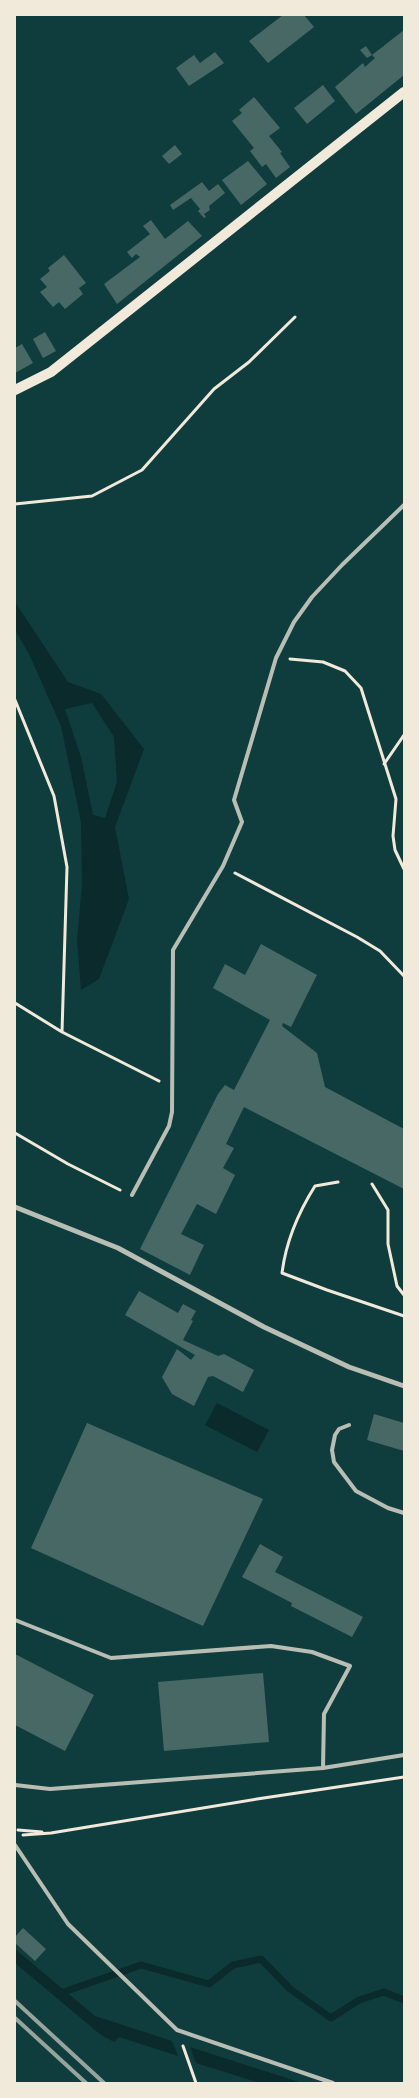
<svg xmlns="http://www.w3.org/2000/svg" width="419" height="2098" font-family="'Public Sans',sans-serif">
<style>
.water{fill:#0a2a2b;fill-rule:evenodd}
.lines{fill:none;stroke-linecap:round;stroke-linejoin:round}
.stream{stroke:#0a2a2b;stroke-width:7}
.building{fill:#486865}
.path{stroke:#f1e9da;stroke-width:3}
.service{stroke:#b8beb3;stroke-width:4}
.minor{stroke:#b8beb3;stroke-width:5}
.secondary{stroke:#f1e9da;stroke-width:10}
.rail{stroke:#97a49c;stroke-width:4}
</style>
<rect width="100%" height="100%" fill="#0f3d3e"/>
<!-- water -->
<path class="water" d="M15,602L68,682L101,694L144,749L115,827L129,899L99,979L81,990L77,941L82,884L81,822L61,726L29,654L15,630ZM92,703L114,737L117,782L105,818L93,815L81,757L65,709Z
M217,1403L269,1430L257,1452L205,1425Z
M15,1949L95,2016L172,2041L178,2056L119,2037L114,2042L101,2035L15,1963Z
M190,2047L302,2083H260L196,2063Z"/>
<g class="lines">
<!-- stream -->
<path class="stream" d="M58,1994L141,1965L209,1984L233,1965L261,1959L290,1989L331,2018L359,2000L384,1992L404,2000"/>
</g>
<!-- building -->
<path class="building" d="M283,15H304L314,27L268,63L249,41Z
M404,30V75L356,114L335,87L363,63L365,67L375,58L372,55Z
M366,46L372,55L367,58L360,50Z
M215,52L224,63L189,86L176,68L194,55L200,63Z
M323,85L335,101L307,124L294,108Z
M254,97L280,128L269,136L282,152L280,153L290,167L276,178L266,164L262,167L250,151L254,148L232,121L242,113L239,110Z
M175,145L182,154L169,164L162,156Z
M248,161L267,184L241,205L222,180Z
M202,182L209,191L218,184L225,193L209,206L210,210L204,214L206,217L204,218L198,211L200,209L191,198L173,210L170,205Z
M151,220L165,239L188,221L202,236L117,304L104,284L140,257L136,254L132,258L127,252L150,234L143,226Z
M64,255L86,283L79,288L83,294L65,309L59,302L53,307L40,292L47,287L40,279L50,271L48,268Z
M45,332L56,351L43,358L33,339Z
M22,344L33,363L15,373V348Z
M261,944L317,975L291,1027L283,1023L282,1026L317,1053L325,1087L404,1129V1189L244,1107L226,1144L234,1148L223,1168L235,1175L216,1214L197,1204L181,1234L204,1245L190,1275L140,1249L218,1094L225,1085L234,1090L270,1020L213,988L225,964L245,975Z
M139,1291L178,1313L183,1304L196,1311L191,1320L193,1321L183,1340L218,1356L224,1354L254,1370L243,1392L213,1376L208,1377L194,1406L172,1394L162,1377L177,1349L191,1360L195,1355L125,1315Z
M374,1414L404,1423V1451L367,1440Z
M87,1423L263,1499L203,1626L31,1548Z
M260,1544L283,1557L275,1572L363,1617L352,1637L291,1606L292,1603L242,1577Z
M15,1654L94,1695L65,1751L15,1725Z
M263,1673L269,1742L164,1751L158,1682Z
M23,1928L46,1949L35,1961L15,1943V1937Z"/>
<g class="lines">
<!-- path -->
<path class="path" d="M15,504L92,496L142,470L214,389L249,362L295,317
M290,659L323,662L345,671L361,688L396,799L393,836L395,850L404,869
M15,700L54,796L67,867L62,1032
M384,764L404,735
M235,873L357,937L380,951L404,976
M15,1003L62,1032L159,1081
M15,1133L68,1164L120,1190
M338,1182L315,1186C298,1213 286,1241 282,1273L327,1290L404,1316
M372,1184L388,1210V1244L397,1286L404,1295
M18,1830L42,1832
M23,1835L51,1833L257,1799L404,1777
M183,2046L196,2083"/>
<!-- service -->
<path class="service" d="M132,1195L169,1126L172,1112L173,950L223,866L242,822L234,800L276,658L294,622L312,597L342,565L404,505
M349,1425L339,1429L335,1435L332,1450L334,1462L356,1491L388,1508L404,1513
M15,1620L111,1658L271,1646L312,1652L350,1666L324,1714L323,1768
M15,1785L50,1789L323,1768L404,1755
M15,1845L68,1924L177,2030L333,2083"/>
<!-- minor -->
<path class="minor" d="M15,1207L118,1248L264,1327L349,1367L404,1386"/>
<!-- secondary -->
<path class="secondary" d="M15,390L51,372L404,92"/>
<!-- rail -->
<path class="rail" d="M15,2001L104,2083
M15,2018L86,2083"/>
</g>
<!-- border -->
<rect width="419" height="2098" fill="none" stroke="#f1e9da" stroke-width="32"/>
</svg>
